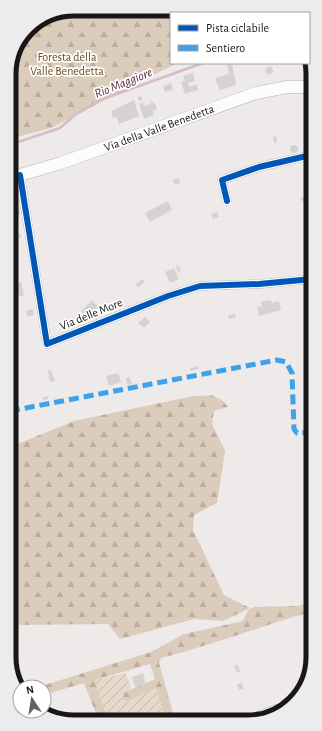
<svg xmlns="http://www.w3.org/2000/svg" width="322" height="731" font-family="'Alegreya Sans',sans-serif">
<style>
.forest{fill:url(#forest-firs)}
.garden{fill:url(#garden-furrows)}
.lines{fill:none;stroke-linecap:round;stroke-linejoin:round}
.stream{stroke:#d7bcc6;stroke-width:2.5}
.building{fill:#d4d3d2}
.street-casing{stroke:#b5b3b3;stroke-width:9}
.secondary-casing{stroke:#b5b3b3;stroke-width:13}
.street{stroke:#fcfcfc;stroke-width:8}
.secondary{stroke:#fcfcfc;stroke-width:12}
.quiet{stroke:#3da2ea;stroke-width:5;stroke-dasharray:10 5;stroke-linecap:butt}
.cycleway-casing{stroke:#fff;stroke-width:8}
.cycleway{stroke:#0057b8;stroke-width:6}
.labels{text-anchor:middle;stroke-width:3.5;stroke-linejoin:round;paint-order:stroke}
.park-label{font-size:12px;fill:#6c4a1a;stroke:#fff}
.street-label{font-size:12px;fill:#181616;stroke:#fff}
.water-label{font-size:13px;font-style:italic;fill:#5d2b42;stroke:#fff}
.rim{fill:none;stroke:#181616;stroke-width:5}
</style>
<defs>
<pattern id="forest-firs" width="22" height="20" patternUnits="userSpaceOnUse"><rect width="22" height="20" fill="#dbccbc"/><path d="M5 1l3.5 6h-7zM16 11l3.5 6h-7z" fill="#bbaea1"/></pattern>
<pattern id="garden-furrows" width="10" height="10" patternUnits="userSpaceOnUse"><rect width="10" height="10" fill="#e6d8ca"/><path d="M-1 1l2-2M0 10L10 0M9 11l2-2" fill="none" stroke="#c5b9ad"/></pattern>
</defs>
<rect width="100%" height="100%" fill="#edeae9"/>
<!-- forest -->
<path class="forest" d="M74,9L261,10L266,13H171V63H177L51,128L9,139V70L31,25Z
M211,395L222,400L228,407L214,411L212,424L225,451L217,503L194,515L193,530L224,595L250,608L223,621L194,619L120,639L108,624L11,625L10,447L74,421L189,397Z
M313,603V611C262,626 212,645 161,658L159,663L175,720H166L156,689L127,702L121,698L125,692L155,679L150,664L95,680L108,721H99L84,683L44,695V687H38L151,652L184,634L243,621L248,610L254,607L297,606Z"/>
<!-- garden -->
<path class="garden" d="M126,673L131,688L125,692L122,699L127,702L156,689L166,720L108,721L95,680Z"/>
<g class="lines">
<!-- stream -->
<path class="stream" d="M309,61H311
M9,145L60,128L75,115L100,100L203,63"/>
</g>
<!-- building -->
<path class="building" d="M227,63H232L236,85L220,90L215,78L229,74Z
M271,66L274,72L268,75L265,69Z
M193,73L195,81L188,83L189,87L197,84L198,90L185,94L181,82L185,81L183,76Z
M171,83L173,90L165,92L163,86Z
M141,96L143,100L139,101L137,97Z
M134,100L139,116L119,124L117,117L113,118L111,111Z
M150,101H152L154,104L155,103L157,109L153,111L154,115L144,119L139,104L143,102L144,106L151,104Z
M276,136L277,142L274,143L273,137Z
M290 149a4 4 0 1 1 8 0a4 4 0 1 1-8 0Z
M179,178L180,183L175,185L173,180Z
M304,197H310V200L303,202L300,198Z
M168,201L172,210L150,222L145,213Z
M16,207H19L20,215L17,216Z
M217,212L219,217L213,219L211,214Z
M21,234V238L15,239V235Z
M178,265L181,271L178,272L176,266Z
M174,268L179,279L170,283L165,272Z
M142,279L145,282L138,287L136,284Z
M21,282L24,295L15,298L11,284Z
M92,300L98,307L86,317L81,311Z
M271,300L272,303L279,301L281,310L259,316L257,307L262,306L261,302Z
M33,309L34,315L28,317L26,311Z
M235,314L236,318L229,319L228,315Z
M145,317L150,322L144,328L138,323Z
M198,366V369L190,371V368Z
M51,370L55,381L50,382L48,371Z
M118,373L121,382L109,386L106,376Z
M130,377L132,384L127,385L126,378Z
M48,396V399L43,400V397Z
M238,665L240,672L237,673L234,666Z
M143,673L146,684L135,687L132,677Z
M242,683L244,689L239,690L237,684Z"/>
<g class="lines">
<defs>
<path id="street" d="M20,175L47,344L168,296L200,286L259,284L312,279
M227,201L222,180L259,167L311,155
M246,720L285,706"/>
<path id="secondary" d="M10,178L61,163L256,93L287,87H311"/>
</defs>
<!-- street casing -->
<use href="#street" class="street-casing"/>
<!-- secondary casing -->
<use href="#secondary" class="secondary-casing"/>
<!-- street -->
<use href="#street" class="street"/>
<!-- secondary -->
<use href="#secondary" class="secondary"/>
<!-- quiet -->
<path class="quiet" d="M10,411L277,360L286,362L292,373L294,429L297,433L312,432"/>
<defs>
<path id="cycleway" d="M20,175L47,344L168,296L200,286L259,284L312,279
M227,201L222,180L259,167L311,155"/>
</defs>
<!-- cycleway casing -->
<use href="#cycleway" class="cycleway-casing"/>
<!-- cycleway -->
<use href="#cycleway" class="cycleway"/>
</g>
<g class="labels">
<!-- park labels -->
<g class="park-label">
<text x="67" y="61">Foresta della<tspan x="67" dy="14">Valle Benedetta</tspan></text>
</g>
<!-- street labels -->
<g class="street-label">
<text transform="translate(159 128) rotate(-20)" y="4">Via della Valle Benedetta</text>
<text transform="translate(91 314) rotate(-22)" y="4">Via delle More</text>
</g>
<!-- water labels -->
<g class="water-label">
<text transform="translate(123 82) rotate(-22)" y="5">Rio Maggiore</text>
</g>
</g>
<!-- crop -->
<path d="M0 0H322V731H0ZM74 16H248A58 58 0 0 1 306 74V657A58 58 0 0 1 248 715H74A58 58 0 0 1 16 657V74A58 58 0 0 1 74 16Z" fill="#edecec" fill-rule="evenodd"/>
<path class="rim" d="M74 16H248A58 58 0 0 1 306 74V657A58 58 0 0 1 248 715H74A58 58 0 0 1 16 657V74A58 58 0 0 1 74 16Z"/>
<!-- legend -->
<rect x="170" y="12" width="140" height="52" fill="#ffffff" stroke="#a3a2a2"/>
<rect x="178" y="25" width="20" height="6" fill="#0057b8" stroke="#a3a2a2"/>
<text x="206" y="32" font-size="12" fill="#181616">Pista ciclabile</text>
<rect x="178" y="45" width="20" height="6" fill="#3da2ea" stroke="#a3a2a2"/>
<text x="206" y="52" font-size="12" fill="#181616">Sentiero</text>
<!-- north arrow -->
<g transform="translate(32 699) rotate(348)"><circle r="19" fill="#ffffff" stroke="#a3a2a2"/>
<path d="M0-3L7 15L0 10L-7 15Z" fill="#636060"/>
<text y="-6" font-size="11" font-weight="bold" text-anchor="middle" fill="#181616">N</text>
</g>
</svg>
